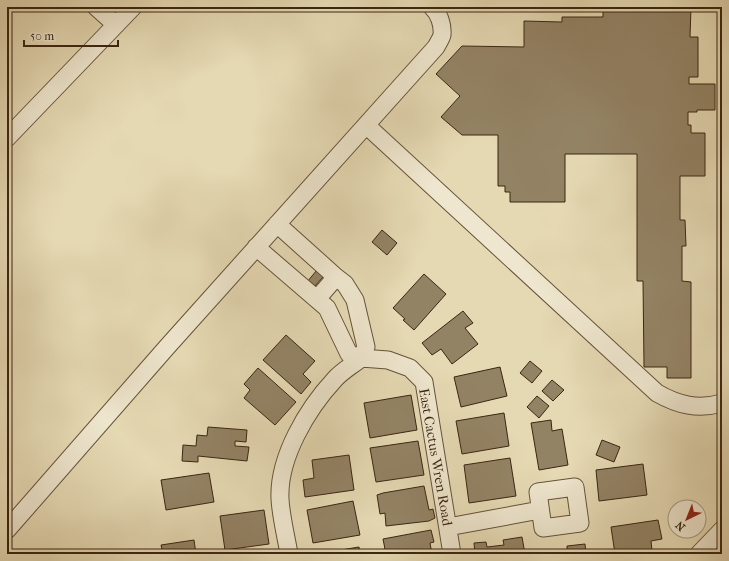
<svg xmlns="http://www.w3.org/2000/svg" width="729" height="561" font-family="'IM FELL French Canon',serif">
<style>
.building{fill:#938365;stroke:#3a2611}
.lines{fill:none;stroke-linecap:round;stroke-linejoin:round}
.minor-casing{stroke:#65533a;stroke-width:19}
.minor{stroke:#eee6ce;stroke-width:17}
.labels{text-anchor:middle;stroke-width:3.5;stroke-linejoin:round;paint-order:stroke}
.street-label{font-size:14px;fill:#3a2611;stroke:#eee6ce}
</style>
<rect width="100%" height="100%" fill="#e5d9b3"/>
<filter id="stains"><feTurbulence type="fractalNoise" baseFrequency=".005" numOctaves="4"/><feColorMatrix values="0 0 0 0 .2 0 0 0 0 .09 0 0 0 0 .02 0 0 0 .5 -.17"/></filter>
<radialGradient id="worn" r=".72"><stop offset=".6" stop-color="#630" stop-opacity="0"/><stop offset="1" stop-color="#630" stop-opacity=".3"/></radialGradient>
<!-- building -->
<path class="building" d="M603,7H691L690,37H698V77H689V84H715V110H697V112H688V125H691V133H705V176H680V220H685L686,246H682V281L691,282V378H667V367H644L643,281H637V154H565V202H510V192H505V186H498V135H462L441,117L460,96L436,74L462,46L524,47V21L562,22V17H603Z
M382,230L397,243L387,255L372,242Z
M317,270L324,276L314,287L307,282Z
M424,274L446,294L414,330L403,320L405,319L393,308Z
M463,311L473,323L465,328L478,344L452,364L441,349L432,355L422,343Z
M286,335L315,361L303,374L311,382L301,394L263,360Z
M530,361L542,371L532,383L520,373Z
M500,367L507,396L461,407L454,377Z
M258,368L296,402L275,425L244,398L250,390L244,384Z
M552,380L564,390L553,401L542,391Z
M411,395L417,430L370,438L364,403Z
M537,396L549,406L539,418L527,407Z
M504,413L509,446L462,454L456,421Z
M551,420L552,431L562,429L568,465L539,470L531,423Z
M208,427L247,430L246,442L235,441V446L249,447L247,461L198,456V462L182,461L183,445L196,446L197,435L207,436Z
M602,440L620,447L614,462L596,455Z
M418,441L424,475L376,482L370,448Z
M349,455L354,490L305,497L303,480L314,478L312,460Z
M510,458L516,496L469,503L464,465Z
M643,464L647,495L599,501L596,470Z
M209,473L214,502L166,510L161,480Z
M424,486L429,510L433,509L435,518L429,521L386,526L385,513L380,514L377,495L383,493Z
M353,501L360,535L313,543L307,510Z
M264,510L269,544L225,550L220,516Z
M658,520L662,539L651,541L652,551L631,554H615L611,527Z
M431,530L434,542L430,543L432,554H386L383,539Z
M522,537L525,554H475L474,543L486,542L487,547L504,545L503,540Z
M194,540L196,554H163L161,545Z
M585,544L586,554H567V546Z
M359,547L360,554H317Z"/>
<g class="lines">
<defs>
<path id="minor" d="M96,7L116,25
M366,125L657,393C678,405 698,410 722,403
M7,138L133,7
M256,247L327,308L349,354L361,358L366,347L355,300L345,284L336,277L277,224
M317,299L336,277
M575,487L580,523L543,528L538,492Z
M448,527L540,510
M7,530L167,347L436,47C438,43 441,39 442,35C443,25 439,13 432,7
M289,554C286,536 281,517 280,499C278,458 307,409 335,379C342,371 353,365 361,358L388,360L410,368L424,382L452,554
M699,554L722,530"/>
</defs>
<!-- minor casing -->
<use href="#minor" class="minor-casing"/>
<!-- minor -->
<use href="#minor" class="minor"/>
</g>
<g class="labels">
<!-- street labels -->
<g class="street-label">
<text transform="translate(436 457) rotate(80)" y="5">East Cactus Wren Road</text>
</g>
</g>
<!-- margin -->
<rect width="729" height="561" fill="none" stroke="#e5d9b3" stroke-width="24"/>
<rect x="8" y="8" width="713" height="545" fill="none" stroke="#3a2611" stroke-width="2"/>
<rect x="12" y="12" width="705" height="537" fill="none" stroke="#3a2611"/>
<!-- north arrow -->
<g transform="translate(687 519) rotate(223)"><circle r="19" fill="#eee6ce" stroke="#a69982"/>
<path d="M0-3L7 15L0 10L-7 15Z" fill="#8f2418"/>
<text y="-6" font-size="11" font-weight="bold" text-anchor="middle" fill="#3a2611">N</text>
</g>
<!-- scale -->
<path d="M24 40v6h94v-6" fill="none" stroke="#3a2611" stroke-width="2"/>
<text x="30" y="40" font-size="12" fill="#3a2611" stroke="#eee6ce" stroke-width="3" paint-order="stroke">50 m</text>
<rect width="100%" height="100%" filter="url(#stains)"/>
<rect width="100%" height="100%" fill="url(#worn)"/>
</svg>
